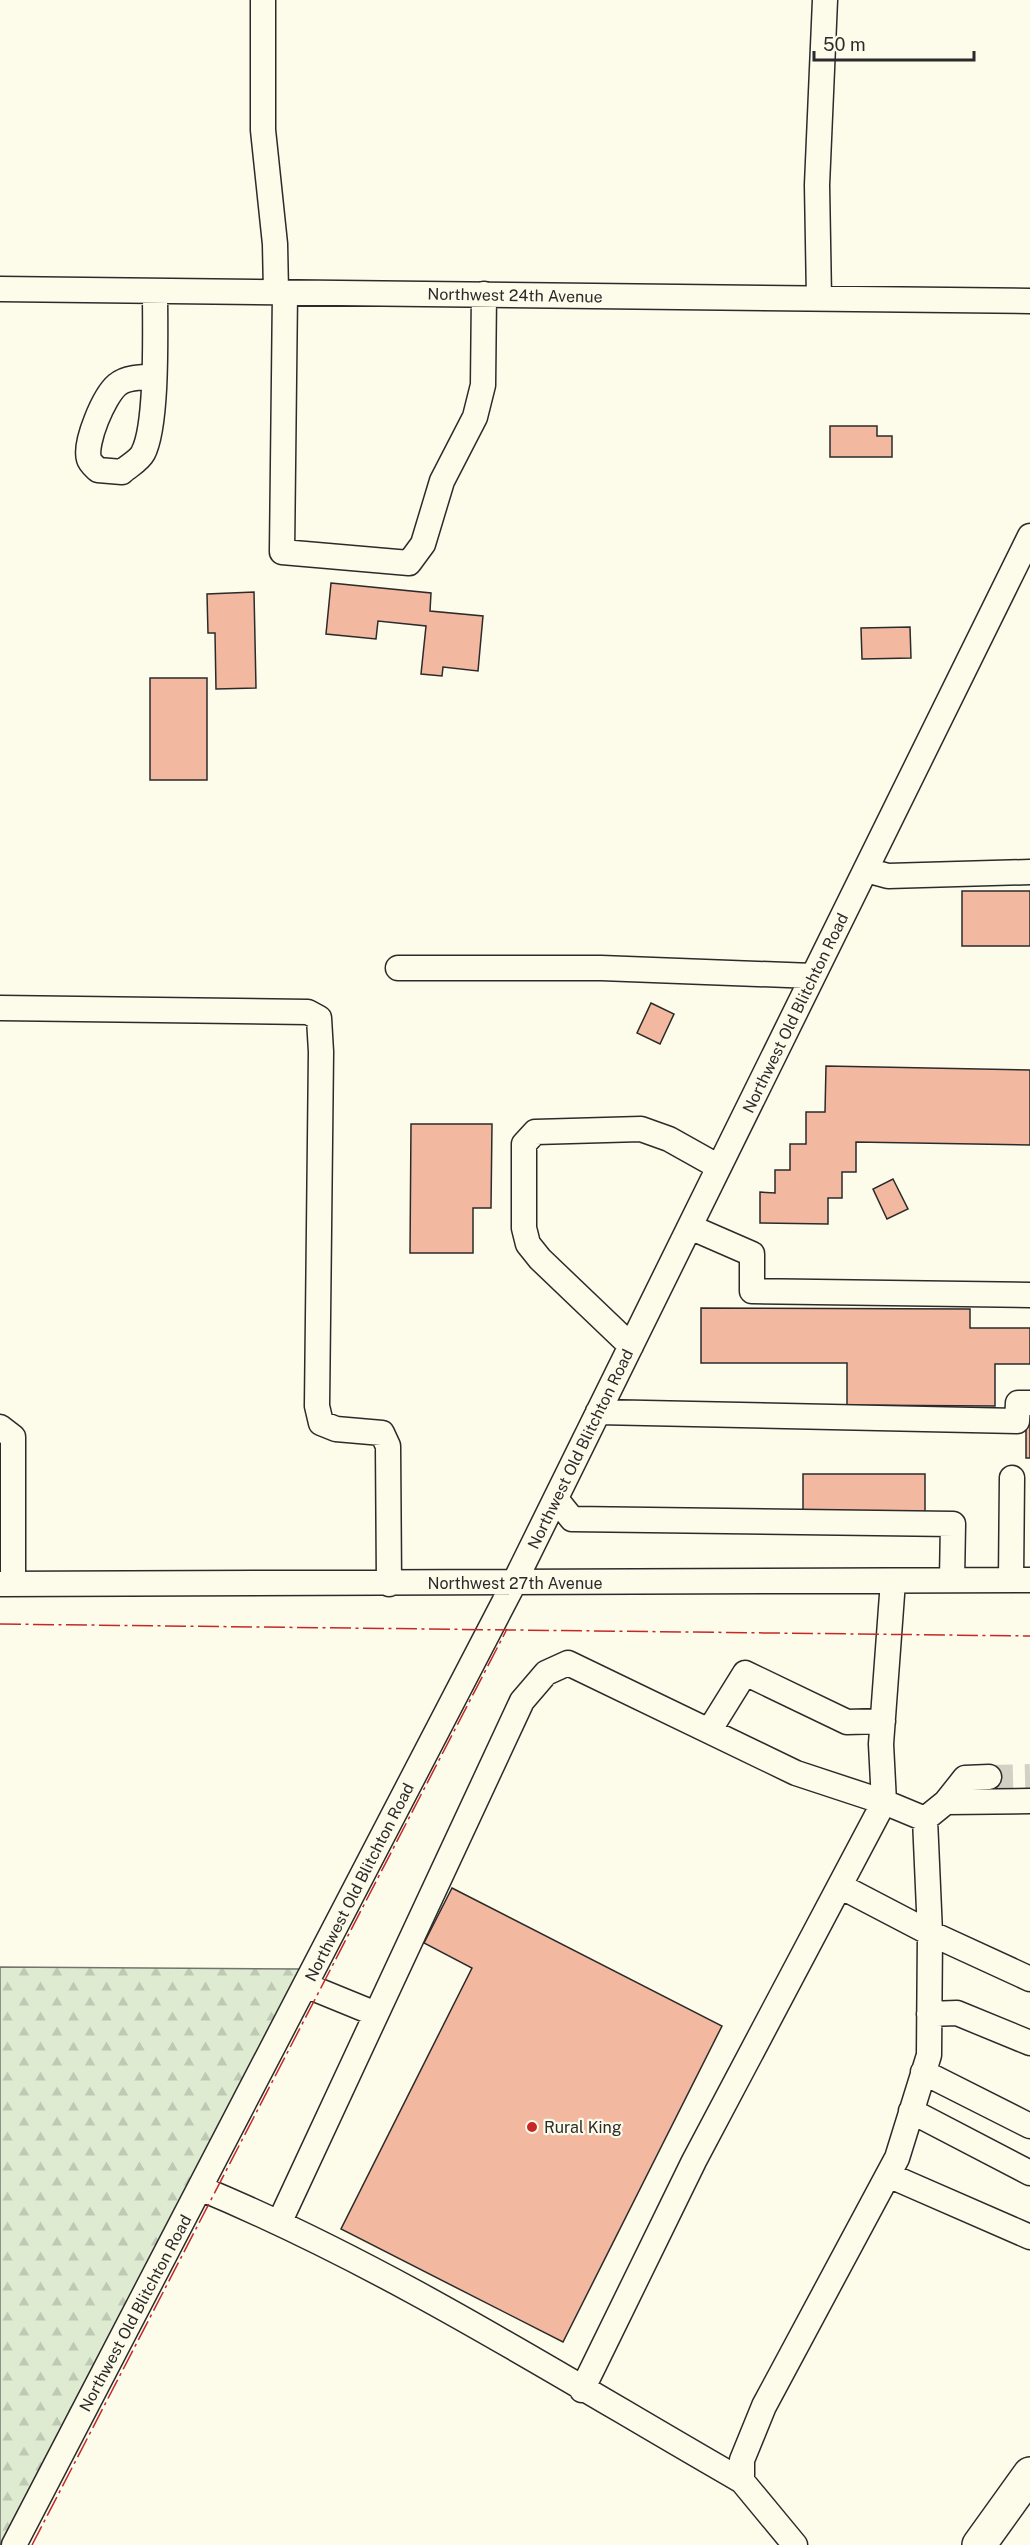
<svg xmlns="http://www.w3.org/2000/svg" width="1030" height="2545" font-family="'Public Sans',sans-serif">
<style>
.forest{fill:url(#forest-firs);stroke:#74746e;stroke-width:1.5}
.building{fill:#f2b8a0;stroke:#2b2b2b;stroke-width:1.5}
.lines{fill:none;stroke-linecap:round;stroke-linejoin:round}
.minor-tunnel{stroke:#d3d1c4;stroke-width:24;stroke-dasharray:24 12;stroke-linecap:butt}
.minor-casing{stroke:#2b2b2b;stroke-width:27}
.highway-casing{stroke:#2b2b2b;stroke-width:36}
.minor{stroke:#fdfbea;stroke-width:24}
.highway{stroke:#fdfbea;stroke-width:33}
.power{stroke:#c62828;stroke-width:1.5;stroke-dasharray:21 4.5 3 4.5;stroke-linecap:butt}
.poi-dot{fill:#c62828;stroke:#fdfbea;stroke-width:2}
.labels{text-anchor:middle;stroke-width:4.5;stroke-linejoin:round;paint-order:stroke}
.street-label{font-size:16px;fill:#2b2b2b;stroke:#fdfbea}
.poi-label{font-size:16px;fill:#2b2b2b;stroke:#fdfbea;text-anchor:start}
</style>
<defs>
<pattern id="forest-firs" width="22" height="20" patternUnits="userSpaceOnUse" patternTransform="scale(1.5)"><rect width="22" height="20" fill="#deebd1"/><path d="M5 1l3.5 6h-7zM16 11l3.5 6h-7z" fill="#bfcab4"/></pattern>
</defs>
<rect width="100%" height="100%" fill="#fdfbea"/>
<!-- forest -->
<path class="forest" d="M0,1967L300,1969L0,2545Z"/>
<!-- building -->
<path class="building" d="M830,426H877V436H892V457H830Z
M331,583L431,593L430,611L483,616L478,671L443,667L442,676L421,674L426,626L378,621L376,639L326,634Z
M254,592L256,688L216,689L215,633H208L207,594Z
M910,627L911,658L862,659L861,628Z
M150,678H207V780H150Z
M962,891H1030V946H962Z
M651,1003L674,1014L660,1044L637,1033Z
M826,1066L1030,1070V1145L856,1142V1172H842V1198H828V1224L760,1223V1192L775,1193V1170H790V1144H806V1112H825Z
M411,1124H492L491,1208H473V1253H410Z
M893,1179L908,1209L887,1219L873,1189Z
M701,1308L970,1309V1328H1030V1364H995V1406L847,1405V1363H701Z
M1026,1419H1030V1458H1026Z
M803,1474H925V1517H803Z
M452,1888L722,2026L563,2342L341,2229L472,1968L424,1943Z"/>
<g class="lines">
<!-- minor-tunnel -->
<path class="minor-tunnel" d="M989,1777L1030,1776"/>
<defs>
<path id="minor" d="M263,0V130L275,244L276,292
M0,289L1030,301
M285,292L282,552L409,563L423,544L442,481L475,417L483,385L484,294
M819,298L817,185L825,0
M153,377C141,377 126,377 117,385C104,396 84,443 89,459C90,463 95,467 98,470L122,472C128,466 139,461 143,453C158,425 155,327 155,291
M866,870L888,876L1030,872
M398,968H601L813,976
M0,1008L308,1012L319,1018L321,1052L317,1406L321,1423L336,1429L382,1433L388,1446L389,1584
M690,1227L752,1254V1291L1030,1295
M631,1346L540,1259L528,1244L524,1228V1144L535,1132L641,1129L669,1139L719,1167
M598,1412L1017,1421L1018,1403H1030
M0,1427L13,1437V1584
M556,1499L572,1519L953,1524L952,1580
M1011,1580L1012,1478
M0,1584L1030,1580
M709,1731L745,1673L847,1722L883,1721
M946,1802L965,1778L989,1777
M925,1819L946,1802L1030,1801
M840,1886L930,1933L1030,1979
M305,1985L376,2014
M929,2014L957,2013L1030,2043
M923,2072L1030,2126
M911,2111L1030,2173
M888,2175L1030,2237
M200,2188C390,2267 564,2379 742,2481
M280,2221L522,1701L546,1673L568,1663L796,1773L884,1802L694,2161L582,2390
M14,2545L514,1583L1030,536
M795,2545L742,2481V2460L764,2406L897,2158L929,2055L930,1933L925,1819L884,1802L881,1744L893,1581"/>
<path id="highway" d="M979,2545L1030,2474"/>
</defs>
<!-- minor casing -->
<use href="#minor" class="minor-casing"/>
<!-- highway casing -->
<use href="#highway" class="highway-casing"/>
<!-- minor -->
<use href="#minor" class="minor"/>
<!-- highway -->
<use href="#highway" class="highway"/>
<!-- power -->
<path class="power" d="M0,1624L1030,1636
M32,2545L507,1629"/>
</g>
<!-- markers -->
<circle class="poi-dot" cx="532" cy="2127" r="6"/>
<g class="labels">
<!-- street labels -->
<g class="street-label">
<text transform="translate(515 295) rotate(1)" y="6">Northwest 24th Avenue</text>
<text transform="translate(795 1013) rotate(-64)" y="6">Northwest Old Blitchton Road</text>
<text transform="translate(580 1449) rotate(-64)" y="6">Northwest Old Blitchton Road</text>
<text x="515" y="1589">Northwest 27th Avenue</text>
<text transform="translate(359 1882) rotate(-63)" y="6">Northwest Old Blitchton Road</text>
<text transform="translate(135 2313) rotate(-62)" y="6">Northwest Old Blitchton Road</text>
</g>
<!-- poi labels -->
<g class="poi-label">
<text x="544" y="2133">Rural King</text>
</g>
</g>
<!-- scale -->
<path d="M814 51v9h160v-9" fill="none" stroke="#2b2b2b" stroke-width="3"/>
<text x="823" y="51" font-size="18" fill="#2b2b2b" stroke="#fdfbea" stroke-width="4.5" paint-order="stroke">50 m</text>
</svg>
